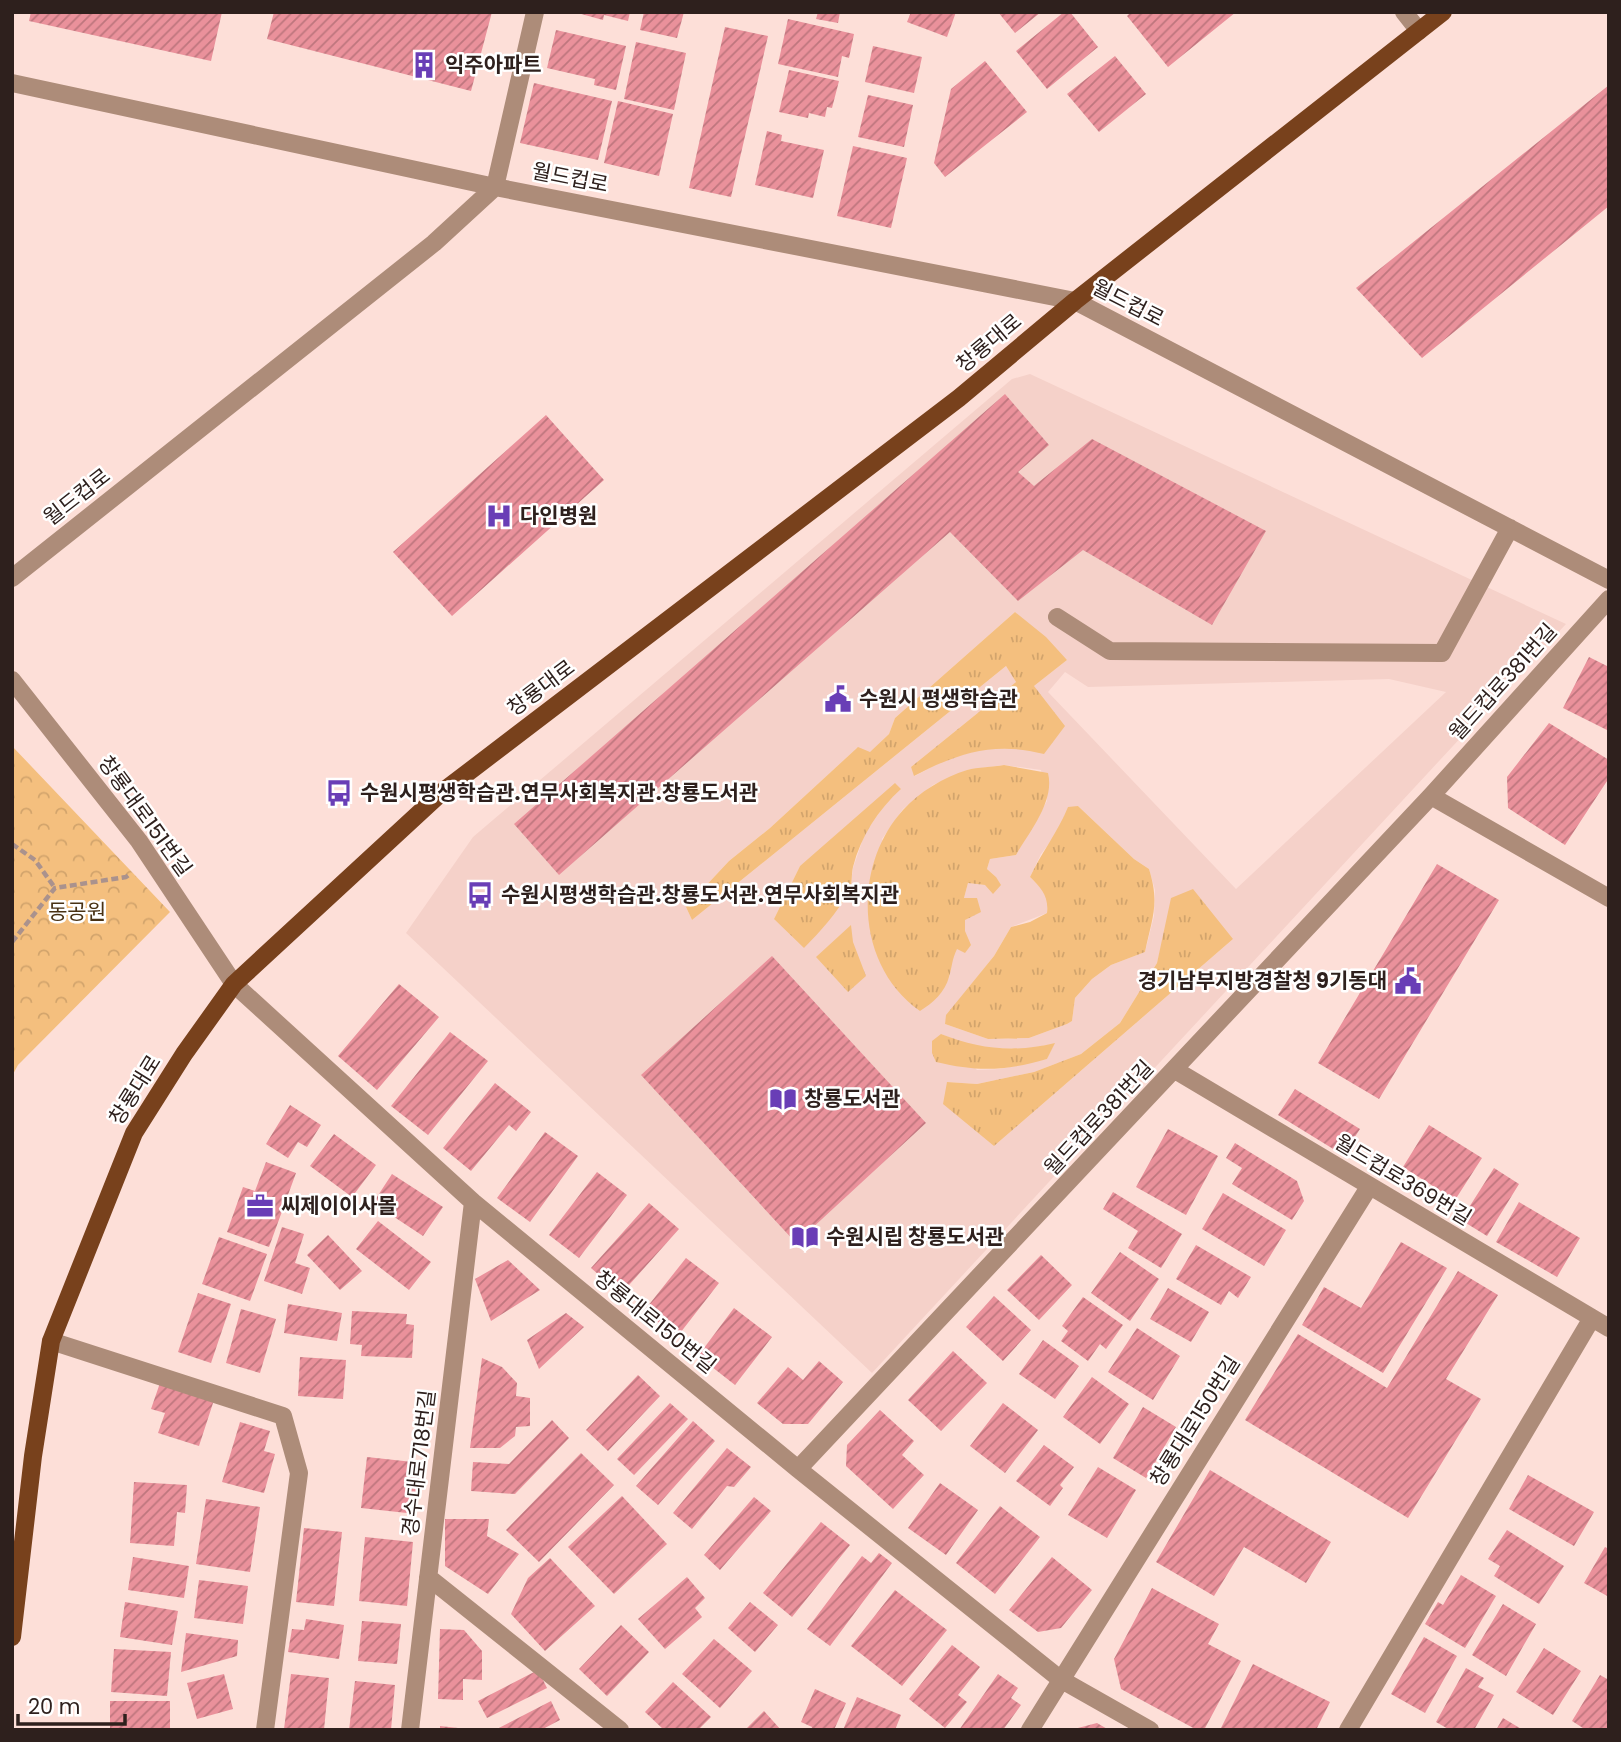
<svg xmlns="http://www.w3.org/2000/svg" width="1621" height="1742" font-family="Poppins,'Noto Sans KR',sans-serif">
<style>
.built{fill:#f5d1c9;fill-rule:evenodd}
.grass{fill:url(#grass-tufts)}
.forest{fill:url(#forest-crowns)}
.building{fill:url(#building-hatch)}
.lines{fill:none;stroke-linecap:round;stroke-linejoin:round}
.path{stroke:#aa928d;stroke-width:4.5;stroke-dasharray:7 3.5;stroke-linecap:butt}
.minor{stroke:#ad8c79;stroke-width:18}
.major{stroke:#78411c;stroke-width:18}
.labels{text-anchor:middle;stroke-width:5;stroke-linejoin:round;paint-order:stroke}
.poi-label{font-size:21px;font-weight:bold;fill:#2e201d;stroke:#fff;text-anchor:start}
.street-label{font-size:21px;fill:#2e201d;stroke:#fff}
.park-label{font-size:21px;fill:#493214;stroke:#fff}
</style>
<defs>
<pattern id="grass-tufts" width="24" height="20" patternUnits="userSpaceOnUse" patternTransform="scale(1.75)"><rect width="24" height="20" fill="#f4bf7e"/><path d="M3 7l-1-3M5 7V3M7 7l1-3M15 17l-1-3M17 17v-4M19 17l1-3" fill="none" stroke="#d2a46c"/></pattern>
<pattern id="forest-crowns" width="20" height="18" patternUnits="userSpaceOnUse" patternTransform="scale(1.75)"><rect width="20" height="18" fill="#f4bf7e"/><path d="M2 6a3 3 0 1 1 6 0M12 15a3 3 0 1 1 6 0" fill="none" stroke="#d2a46c"/></pattern>
<pattern id="building-hatch" width="6" height="6" patternUnits="userSpaceOnUse" patternTransform="scale(1.75)"><rect width="6" height="6" fill="#ea919b"/><path d="M-1 1l2-2M0 6l6-6M5 7l2-2" fill="none" stroke="#be767e"/></pattern>
</defs>
<rect width="100%" height="100%" fill="#fddfd8"/>
<!-- built -->
<path class="built" d="M1030,374L1566,624L872,1373L406,933L473,837L1012,379ZM1015,612L1067,660L1034,686L1021,748L983,749L947,759L915,776L911,767L1016,682L1006,666L692,920L686,907L729,861L770,828L857,748L870,753L889,734L895,718ZM1065,672L1088,687L1389,679L1446,692L1236,889L1048,692ZM1004,765L1041,770L1047,801L1016,855L990,859L987,869L996,877L985,885L968,883L964,898L965,931L952,958L949,979L882,839L903,809L933,785L967,770ZM901,789L887,802L865,833L853,868L850,891L774,919L800,866ZM1078,806L1134,859L1149,869L1155,890L1154,916L1145,952L1111,965L1092,979L1075,998L1072,1021L1067,1024L1029,1038L988,1039L945,1024L947,1015L994,956L1011,927L1047,913L1048,903L1045,892L1030,877L1041,854ZM1163,939H1233L994,1146L947,1082L977,1084L1034,1072L1081,1054L1120,1023L1157,963ZM941,1034L968,1045L992,1048L1023,1049L1054,1044L1047,1059L1000,1069L977,1070Z"/>
<!-- grass -->
<path class="grass" d="M1015,612L1046,637L1067,660L1034,686L1065,726L1044,754C994,741 958,753 914,776L911,767L1016,682L1006,666L692,920L686,907L729,861L770,828L858,747L870,752L889,734L895,718Z
M1004,765L1048,773C1055,801 1030,831 1016,855L990,859L987,869L996,877L1001,885L993,894L985,885L968,883L964,898H977L981,912L965,920V931L971,945L965,953L957,949C952,959 952,967 949,977C945,992 933,1003 920,1011C855,966 852,866 903,810C919,792 944,777 967,770C978,767 992,767 1004,765Z
M895,783L901,789C878,810 861,836 853,867C851,875 853,885 848,893C837,913 820,932 804,948L774,919L800,866Z
M1078,806L1134,859L1149,869C1160,904 1152,918 1145,952L1111,965L1092,979L1075,998L1072,1021L1067,1024L1029,1038L988,1039L945,1024L946,1015L994,956L1011,927L1030,922L1047,913C1049,896 1041,888 1030,877C1041,853 1058,832 1068,807Z
M1193,889L1233,939L994,1146L943,1104L947,1082L977,1084L1034,1072L1081,1054L1120,1023L1157,963L1171,898Z
M851,925L853,942L866,976L848,992L816,957Z
M941,1034C979,1049 1014,1053 1055,1043L1047,1059C1005,1071 978,1072 936,1062L932,1053V1041Z"/>
<!-- forest -->
<path class="forest" d="M12,746L170,912L18,1065L12,1076Z"/>
<!-- building -->
<path class="building" d="M31,12H222L211,61L29,21Z
M274,12H492L471,91L267,39Z
M574,12H630L628,21L604,15L603,20Z
M644,12H684L677,38L640,30Z
M818,12H840L838,23L816,19Z
M911,12H956L947,37L907,22Z
M998,12H1041L1015,33Z
M1064,12H1070L1098,47L1047,89L1016,51Z
M1131,12H1236L1168,67L1127,16Z
M788,19L854,34L849,58L842,56L838,77L778,64Z
M725,27L768,36L731,197L689,188Z
M556,30L626,46L616,90L594,85L595,79L547,68Z
M636,42L686,53L674,110L624,99Z
M873,46L922,57L914,93L865,82Z
M1115,56L1146,94L1099,132L1067,94Z
M985,61L1027,112L945,177L934,163L951,89Z
M789,70L839,81L832,108L827,107L825,117L809,113L808,118L779,112Z
M534,83L612,101L598,160L520,143Z
M1609,85V206L1422,358L1356,288Z
M868,95L913,105L904,147L858,137Z
M618,101L673,114L659,176L604,163Z
M767,131L782,135L781,141L824,150L813,198L755,185Z
M853,146L907,158L891,228L837,216Z
M1005,394L1049,445L1018,472L1034,486L1092,439L1266,531L1212,625L1083,550L1018,601L950,532L559,875L514,824Z
M546,415L604,480L452,616L393,552Z
M1589,657L1609,667V731L1563,708Z
M1549,723L1609,760V778L1565,845L1508,808L1507,777Z
M1437,864L1499,900L1379,1099L1318,1063Z
M772,956L926,1123L796,1243L641,1075Z
M399,984L439,1017L377,1090L338,1056Z
M450,1032L488,1061L428,1135L391,1106Z
M495,1083L531,1112L516,1131L509,1125L471,1171L443,1148Z
M1295,1089L1360,1129L1343,1155L1278,1115Z
M290,1105L321,1125L307,1147L298,1142L288,1158L266,1144Z
M1429,1125L1482,1158L1455,1200L1403,1167Z
M1168,1129L1218,1156L1186,1215L1136,1187Z
M545,1132L578,1156L530,1222L497,1198Z
M334,1134L376,1165L352,1197L310,1166Z
M1235,1143L1297,1181L1304,1201L1292,1220L1232,1184L1242,1168L1226,1158Z
M266,1162L296,1173L269,1247L227,1232L243,1187L255,1191Z
M1494,1168L1519,1184L1487,1236L1461,1220Z
M597,1172L627,1195L579,1258L549,1235Z
M392,1174L443,1207L423,1236L373,1203Z
M1113,1192L1182,1234L1161,1268L1128,1248L1138,1231L1103,1209Z
M1223,1193L1286,1230L1264,1266L1202,1229Z
M1519,1202L1580,1238L1557,1277L1496,1242Z
M649,1203L679,1229L621,1294L591,1268Z
M378,1221L431,1262L409,1290L356,1249Z
M282,1227L304,1234L295,1263L310,1268L302,1294L264,1281Z
M328,1235L362,1271L340,1290L307,1255Z
M219,1237L267,1254L250,1301L202,1284Z
M1401,1242L1447,1268L1383,1373L1302,1325L1324,1287L1361,1308Z
M1196,1245L1251,1277L1238,1298L1229,1291L1221,1305L1176,1279Z
M1120,1252L1159,1279L1130,1321L1091,1293Z
M1041,1255L1072,1285L1039,1320L1007,1290Z
M686,1258L719,1283L677,1337L644,1311Z
M508,1260L540,1290L491,1321L475,1279Z
M1458,1271L1498,1295L1446,1379L1481,1399L1408,1518L1245,1420L1298,1334L1387,1388Z
M1168,1288L1209,1312L1191,1342L1150,1319Z
M198,1293L231,1304L211,1363L178,1352Z
M994,1296L1031,1330L1003,1361L966,1327Z
M1083,1297L1123,1325L1106,1349L1100,1344L1088,1361L1061,1341L1068,1331L1062,1326Z
M288,1304L342,1313L337,1341L284,1333Z
M734,1308L772,1337L735,1385L698,1356Z
M241,1309L276,1319L260,1373L226,1363Z
M352,1311L407,1314L406,1324L414,1325L412,1358L361,1356L362,1345L350,1344Z
M566,1313L584,1327L539,1369L527,1340Z
M1137,1328L1180,1356L1153,1400L1108,1372Z
M1043,1340L1079,1366L1055,1399L1019,1374Z
M953,1351L987,1383L941,1431L908,1400Z
M300,1357L346,1360L343,1399L298,1396Z
M482,1358L502,1367L517,1383L516,1396L530,1398V1426L516,1427L515,1436L500,1448H470Z
M819,1361L843,1382L808,1424H783L757,1403L788,1367L803,1380Z
M638,1375L660,1396L608,1451L586,1430Z
M1092,1377L1129,1404L1100,1444L1063,1417Z
M160,1383L214,1400L199,1446L158,1433L165,1413L151,1409Z
M670,1403L688,1419L634,1475L617,1459Z
M1003,1403L1038,1430L1005,1473L970,1446Z
M1143,1407L1176,1427L1146,1478L1113,1458Z
M880,1410L914,1441L902,1455L924,1475L893,1509L846,1466L847,1445Z
M552,1420L569,1438L515,1494L471,1491L473,1462L509,1464Z
M693,1421L715,1441L658,1505L636,1486Z
M240,1422L270,1431L264,1451L275,1454L264,1493L222,1482Z
M1044,1445L1074,1467L1060,1485L1063,1488L1050,1506L1016,1481Z
M727,1448L751,1467L734,1487L727,1486L692,1529L673,1513Z
M581,1453L614,1485L539,1562L506,1530Z
M367,1457L422,1463L416,1514L361,1508Z
M1098,1467L1136,1490L1107,1538L1068,1515Z
M1210,1470L1331,1542L1306,1583L1244,1547L1214,1596L1156,1562Z
M1528,1475L1594,1512L1574,1546L1509,1509Z
M134,1482L187,1485L185,1513L177,1512L174,1546L130,1543Z
M940,1483L978,1510L946,1555L908,1528Z
M622,1496L667,1544L614,1594L568,1547Z
M754,1497L771,1511L720,1570L704,1555Z
M206,1499L260,1507L250,1572L196,1564Z
M1000,1506L1040,1537L995,1594L956,1563Z
M445,1519H489L487,1536L519,1554L488,1594L445,1566Z
M821,1522L850,1545L792,1617L763,1593Z
M304,1528L342,1532L334,1606L296,1602Z
M1507,1530L1564,1566L1539,1604L1494,1576L1500,1566L1488,1559Z
M365,1537L413,1542L407,1606L359,1601Z
M1605,1547L1609,1549V1597L1584,1583Z
M879,1553L892,1563L830,1646L807,1629L862,1556L871,1563Z
M133,1557L189,1566L184,1598L128,1590Z
M1052,1557L1092,1590L1061,1628L1038,1632L1009,1610Z
M550,1558L595,1606L545,1651L511,1614L528,1578Z
M1461,1575L1496,1596L1465,1648L1425,1624L1438,1602L1443,1605Z
M687,1577L705,1598L695,1608L702,1617L665,1649L638,1619Z
M199,1580L248,1586L243,1624L194,1618Z
M1152,1588L1219,1624L1208,1644L1241,1661L1204,1730H1197L1121,1689L1114,1659Z
M895,1590L947,1630L902,1686L851,1646Z
M125,1602L178,1611L172,1645L120,1637Z
M750,1602L778,1625L755,1652L728,1628Z
M1503,1604L1536,1624L1506,1676L1472,1655Z
M306,1619L344,1625L339,1659L288,1652L292,1629L304,1630Z
M362,1621L401,1624L397,1664L358,1661Z
M621,1625L649,1652L607,1696L579,1669Z
M440,1629L464,1630L482,1651V1680L463,1679V1700L438,1699Z
M186,1633L238,1640L237,1656L181,1672Z
M1424,1637L1457,1656L1425,1713L1391,1694Z
M714,1639L752,1671L720,1708L682,1674Z
M952,1645L980,1667L958,1695L967,1702L945,1728L909,1699Z
M1544,1648L1581,1671L1553,1715L1516,1692Z
M114,1649L171,1652L167,1696L111,1692Z
M1253,1664L1330,1702L1316,1730H1220Z
M1466,1668L1484,1678L1478,1687L1494,1695L1474,1730H1450L1436,1722Z
M538,1670L547,1688L487,1718L478,1701Z
M224,1674L233,1709L197,1719L187,1683Z
M291,1674L329,1678L324,1730L284,1729Z
M998,1674L1018,1688L1011,1698L1021,1705L1003,1730H959Z
M1600,1675L1609,1680V1730H1586L1572,1721Z
M355,1681L395,1685L391,1730H349Z
M673,1682L711,1717L698,1730H664L645,1712Z
M815,1689L846,1703L834,1730H811L812,1727L801,1722Z
M857,1697L901,1715L895,1730H843Z
M110,1701H170V1730H110Z
M551,1701L560,1720L541,1730H495Z
M764,1711L781,1730H745Z
M1503,1718L1523,1730H1496Z
M1097,1723L1109,1730H1074V1729Z
M440,1726L458,1728V1730H440Z"/>
<g class="lines">
<!-- path -->
<path class="path" d="M12,844L35,860L55,888
M12,942L55,888L126,877L130,874"/>
<!-- minor -->
<path class="minor" d="M1404,12L1419,31
M12,83L495,187L1075,301L1609,580
M12,578L434,243L495,187L535,12
M1057,617L1110,651L1442,653L1510,528
M12,680L139,841L234,984L473,1202L798,1469L1060,1679L1150,1730
M1431,796L1609,898
M1175,1070L1609,1328
M51,1341L283,1416L299,1473L265,1730
M798,1469L1431,796L1609,599
M428,1577L620,1730
M410,1730L473,1202
M1030,1730L1369,1187
M1348,1730L1592,1318"/>
<!-- major -->
<path class="major" d="M12,1637L33,1456L51,1341L134,1133L184,1054L234,984L441,793L959,398L1075,301L1443,12"/>
</g>
<!-- icons -->
<defs>
<symbol id="building-bare" viewBox="-9 -9 18 18"><path d="M-4-6H4V6H1V3H-1V6H-4ZM-2.5-4.3h1.7v1.8h-1.7ZM.8-4.3h1.7v1.8H.8ZM-2.5-1h1.7V.8h-1.7ZM.8-1h1.7V.8H.8Z" fill="#693eb6" stroke="#fff" stroke-width="2.5" paint-order="stroke"/></symbol>
<symbol id="hospital-bare" viewBox="-9 -9 18 18"><path d="M-5-5h3v3.5h4V-5h3V5h-3V1.5h-4V5h-3Z" fill="#693eb6" stroke="#fff" stroke-width="2.5" paint-order="stroke"/></symbol>
<symbol id="civic-bare" viewBox="-9 -9 18 18"><path d="M-.6-6.5H3V-4.5H.6V-3L4-1V1h2V6H-6V1h2V-1L-.6-3ZM-1.2 2.5V6h2.4V2.5Z" fill="#693eb6" stroke="#fff" stroke-width="2.5" paint-order="stroke"/></symbol>
<symbol id="bus-bare" viewBox="-9 -9 18 18"><path d="M-5-6H5V4H4V6H2V4H-2V6H-4V4H-5ZM-3.5-4V0h7V-4ZM-3.5 1.2v1.5H-2V1.2ZM2 1.2v1.5H3.5V1.2Z" fill="#693eb6" stroke="#fff" stroke-width="2.5" paint-order="stroke"/></symbol>
<symbol id="library-bare" viewBox="-9 -9 18 18"><path d="M-6-4Q-3-5.5-.7-3.5V5Q-3 3-6 4ZM6-4Q3-5.5 .7-3.5V5Q3 3 6 4Z" fill="#693eb6" stroke="#fff" stroke-width="2.5" paint-order="stroke"/></symbol>
<symbol id="office-bare" viewBox="-9 -9 18 18"><path d="M-6-3h4V-5.5h4V-3h4V5H-6ZM-1-4.5V-3h2v-1.5ZM-6 0V1H6V0Z" fill="#693eb6" stroke="#fff" stroke-width="2.5" paint-order="stroke"/></symbol>
</defs>
<g fill-rule="evenodd">
<use href="#building-bare" x="405" y="46" width="38" height="38"/>
<use href="#hospital-bare" x="480" y="497" width="38" height="38"/>
<use href="#civic-bare" x="819" y="680" width="38" height="38"/>
<use href="#bus-bare" x="320" y="774" width="38" height="38"/>
<use href="#bus-bare" x="461" y="876" width="38" height="38"/>
<use href="#civic-bare" x="1389" y="962" width="38" height="38"/>
<use href="#library-bare" x="764" y="1080" width="38" height="38"/>
<use href="#office-bare" x="241" y="1187" width="38" height="38"/>
<use href="#library-bare" x="786" y="1218" width="38" height="38"/>
</g>
<g class="labels">
<!-- poi labels -->
<g class="poi-label">
<text x="445" y="72">익주아파트</text>
<text x="520" y="523">다인병원</text>
<text x="859" y="706">수원시 평생학습관</text>
<text x="360" y="800">수원시평생학습관.연무사회복지관.창룡도서관</text>
<text x="501" y="902">수원시평생학습관.창룡도서관.연무사회복지관</text>
<text x="1387" y="988" text-anchor="end">경기남부지방경찰청 9기동대</text>
<text x="804" y="1106">창룡도서관</text>
<text x="281" y="1213">씨제이이사몰</text>
<text x="826" y="1244">수원시립 창룡도서관</text>
</g>
<!-- street labels -->
<g class="street-label">
<text transform="translate(570 178) rotate(11)" y="7">월드컵로</text>
<text transform="translate(1128 303) rotate(27)" y="7">월드컵로</text>
<text transform="translate(989 343) rotate(-40)" y="7">창룡대로</text>
<text transform="translate(77 497) rotate(-38)" y="7">월드컵로</text>
<text transform="translate(1503 682) rotate(-48)" y="7">월드컵로381번길</text>
<text transform="translate(541 688) rotate(-37)" y="7">창룡대로</text>
<text transform="translate(145 816) rotate(54)" y="7">창룡대로151번길</text>
<text transform="translate(135 1090) rotate(-58)" y="7">창룡대로</text>
<text transform="translate(1099 1118) rotate(-47)" y="7">월드컵로381번길</text>
<text transform="translate(1403 1180) rotate(31)" y="7">월드컵로369번길</text>
<text transform="translate(655 1322) rotate(39)" y="7">창룡대로150번길</text>
<text transform="translate(1195 1421) rotate(-58)" y="7">창룡대로150번길</text>
<text transform="translate(419 1463) rotate(-83)" y="7">경수대로718번길</text>
</g>
<!-- park labels -->
<g class="park-label">
<text x="77" y="919">동공원</text>
</g>
</g>
<!-- border -->
<rect width="1621" height="1742" fill="none" stroke="#2e201d" stroke-width="28"/>
<!-- scale -->
<path d="M18 1714v10h107v-10" fill="none" stroke="#2e201d" stroke-width="3.5"/>
<text x="28" y="1714" font-size="21" fill="#2e201d" stroke="#ffffff" stroke-width="5" paint-order="stroke">20 m</text>
</svg>
